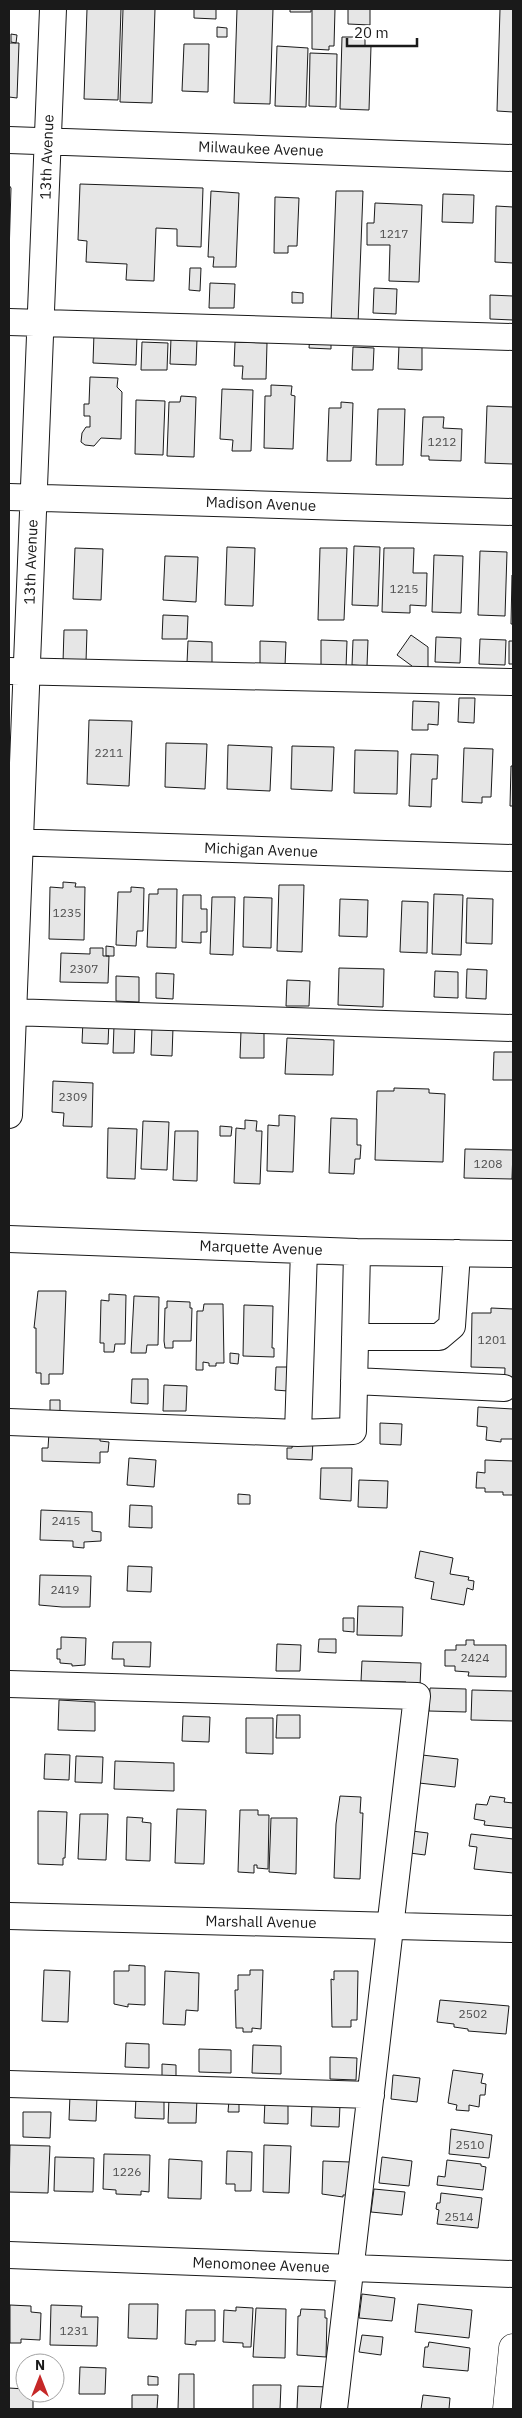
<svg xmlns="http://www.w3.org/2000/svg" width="522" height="2418" font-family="'IBM Plex Sans',sans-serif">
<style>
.building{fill:#e6e6e6;stroke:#1a1a1a}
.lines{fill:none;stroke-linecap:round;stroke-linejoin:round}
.minor-casing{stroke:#1a1a1a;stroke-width:28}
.major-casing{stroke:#1a1a1a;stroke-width:29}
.minor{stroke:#fff;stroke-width:26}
.major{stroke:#fff;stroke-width:28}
.labels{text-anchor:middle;stroke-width:4;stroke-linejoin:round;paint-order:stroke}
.number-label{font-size:12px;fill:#4d4d4d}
.street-label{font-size:15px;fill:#1a1a1a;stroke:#fff}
</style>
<rect width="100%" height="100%" fill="#fff"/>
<!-- building -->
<path class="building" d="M87,9H121L118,100L84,99Z
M123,9H155L152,103L120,102Z
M194,9H216V19L194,18Z
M237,9H273L270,104L234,103Z
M290,9H311V12H290Z
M312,9H335L334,46H329V50L312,49Z
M348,9H370V25L348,24Z
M500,9H513V112L497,111Z
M217,27L227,28V37H217Z
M11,34L17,35L16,43L11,42Z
M342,37H365V46H371L369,110L340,109Z
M9,43H19L17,98L9,97Z
M184,44H209L208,92L182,91Z
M277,46L308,48L306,107L275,106Z
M310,53L337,54L336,107L309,106Z
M80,184L203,188L201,247L177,246V229L156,228L154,281L126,280L127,264L86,262L87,241L78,240Z
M9,185L11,188L9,255Z
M211,191L239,193L236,267H213L214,257H208Z
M336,191H363L358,324L331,323Z
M443,194L474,195L473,223L442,222Z
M275,197L299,198L297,246H288V253H274Z
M375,203L422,205L419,282L389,281L390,245H367V223H374Z
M496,206L513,207V263L495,262Z
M190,268H201L200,291L189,290Z
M210,283L235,284L234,308H209Z
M374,288L397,289L396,314L373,313Z
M292,292L303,293V303H292Z
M490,295L513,296V320L490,319Z
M94,333L137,335L136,365L93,363Z
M310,335H331V349L309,348Z
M171,338L197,339L196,365L170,364Z
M142,342L168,343L167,370H141Z
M235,342L267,343L266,379H242L243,366H234Z
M399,345L422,346V370L398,369Z
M353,347L374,348L373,370H352Z
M90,377L118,378L117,387L122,392L121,439L101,438L94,446L85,445L81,442L82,433L86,427H90V416H84V404H89Z
M271,385L292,386L291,395L295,396L293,449L264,448L265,396H271Z
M222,389L253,390L251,451H232L233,440L220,439Z
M181,396L196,397L194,457L167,456L169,402H180Z
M136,400L165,401L163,455L135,454Z
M341,402L353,403L351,461H327L329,408H341Z
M487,406L513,407V464L485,463Z
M378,409H405L403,465H376Z
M423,417H444L443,428L462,429L461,461L429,460V456H421Z
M354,546L380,547L378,606L352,605Z
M227,547L255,548L253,606L225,605Z
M75,548L103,549L101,600L73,599Z
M320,548H347L344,620H318Z
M384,548H414L413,573H427L426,606L410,605V613L382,612Z
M480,551L507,552L505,616L478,615Z
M434,555L463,556L461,613L432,612Z
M165,556L198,557L196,602L163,600Z
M512,575H513V624H511Z
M163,615L188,616L187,639H162Z
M64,630H87L86,662H63Z
M411,635L428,647V671H412V666L397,655Z
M436,637L461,638L460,663L435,662Z
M480,639L506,640L505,665L479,664Z
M321,640L347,641L346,668L321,667Z
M353,640H368L367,666L352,665Z
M188,641L212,642V664L187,663Z
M260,641L286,642L285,666H260Z
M509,641H513V664H509Z
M459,698H475L474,723L458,722Z
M413,701L439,702L438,725L428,724V730H412Z
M89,720L132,721L129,786L87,784Z
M166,743L207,744L205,789L165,787Z
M228,745L272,747L270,791L227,789Z
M292,746L334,747L332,791L291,789Z
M464,748L493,749L491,797H482V803L462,802Z
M355,750L398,751L397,794L354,793Z
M411,754L438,755L437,779H432L431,807L409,806Z
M511,766H513V806H510Z
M63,882L76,883L75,887H85L84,940L49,939L50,887L63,888Z
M279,885H304L302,952L277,951Z
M131,887L144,888L143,931H137L136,946L116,945L118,892H131Z
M158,889H177L176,948L147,947L149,894H158Z
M434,894L463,895L461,955L432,954Z
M183,895H201V909H207V932H201V943L182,942Z
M212,897H235L233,955L210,954Z
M244,897L272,898L271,948L243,947Z
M467,898L493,899L492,944L466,943Z
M340,899L368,900L367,937L339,936Z
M402,901L428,902L427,953L400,952Z
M106,946L114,947V956H106Z
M90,948H103V956H109L108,983L60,982L61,953L90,954Z
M339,968L384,969L383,1007L338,1005Z
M467,969L487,970L486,999L466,998Z
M435,971L458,972V998L434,997Z
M156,973L174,974L173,999L156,998Z
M116,976L139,977V1002L116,1001Z
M287,980L310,981L309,1006H286Z
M83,1020L109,1021L108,1044L82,1043Z
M114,1026H135L134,1053H113Z
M152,1027L173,1028L172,1056L151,1055Z
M241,1031H264V1058H240Z
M287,1038L334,1040L333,1075L285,1074Z
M494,1052H513V1080H493Z
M53,1081L93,1083L92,1127L63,1126L64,1113L52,1112Z
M394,1088L429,1089V1093L445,1094L443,1162L375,1160L377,1091H394Z
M279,1115L295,1116L293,1172L267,1171L268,1125L279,1126Z
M331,1118L357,1119V1145H361L360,1159H355L354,1174L329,1173Z
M245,1120L257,1121L256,1131H262L260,1184L234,1183L236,1128L245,1129Z
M143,1121L169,1122L167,1170L141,1169Z
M220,1126L232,1127L231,1136H220Z
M108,1128L137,1129L135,1179L107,1178Z
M175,1131H198L197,1181L173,1180Z
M465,1149L513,1150L512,1179L464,1178Z
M38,1291H66L63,1374H49V1384H41V1373H36V1328H34Z
M109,1294L126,1295L125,1344H115L114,1352H104V1343H100L101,1300L109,1301Z
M134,1296L159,1297L158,1345H147L146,1353H131Z
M167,1301L190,1302V1308H192L191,1341H173V1348H165L164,1341L165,1308H167Z
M204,1304H223L224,1363H216V1366H209V1363L203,1362V1370H196L197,1311H203Z
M244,1305L273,1306L272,1348H274V1357L243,1356Z
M491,1308L513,1309V1396L504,1395L505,1368L471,1367L472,1313H491Z
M230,1353L239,1354L238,1364L230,1363Z
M276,1367H289L288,1391L275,1390Z
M132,1379H148V1404L131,1403Z
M164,1385L187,1386L186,1411H163Z
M50,1400H60V1411H50Z
M478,1407L513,1409V1439H501V1442L486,1440L487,1427L477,1426Z
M380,1423L402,1424L401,1445L380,1444Z
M49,1433L100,1434V1441L109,1442L108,1452H100V1463L42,1461V1448H48Z
M293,1439L313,1440L312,1460L287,1459V1448H292Z
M129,1458L156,1460L154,1487L127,1485Z
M485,1460L513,1461V1495H503V1492H485V1488H476L477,1472L485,1473Z
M321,1468H352L351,1501L320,1499Z
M359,1480L388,1481L387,1508L358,1507Z
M238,1494L250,1495V1504H238Z
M130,1505L152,1506V1528L129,1527Z
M41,1510L92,1512V1531L101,1532V1541L84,1542V1548L73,1547V1541L40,1540Z
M420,1551L453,1558L450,1574L469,1577L468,1580L474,1581L473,1590L467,1588L464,1605L431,1599L434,1582L415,1578Z
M128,1566L152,1567L151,1592L127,1591Z
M40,1575L91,1576L90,1607H62L39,1605Z
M358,1606L403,1607L402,1636L357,1635Z
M343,1618H354V1632L343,1631Z
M61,1637L86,1638L85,1665L72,1666V1664L60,1663V1659H57V1649H61Z
M319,1639H336V1653L318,1652Z
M466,1640H474V1645H506V1677L468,1676L469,1672L455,1671V1666H445V1650H456V1645H466Z
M113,1642H151L150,1667L124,1666V1659H112Z
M277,1644L301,1645L300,1671H276Z
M362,1661L421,1663L420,1686L406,1685V1682L361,1681Z
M430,1688L466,1689V1712L429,1711Z
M472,1690L513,1691V1721L471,1720Z
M59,1700L95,1702V1731L58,1730Z
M277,1715H300V1738H276Z
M183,1716L210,1717L209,1742L182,1741Z
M246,1718H273V1754L246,1753Z
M45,1754L70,1755L69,1780L44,1779Z
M422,1755L458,1759L455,1787L419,1783Z
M76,1756L103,1757L102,1783L75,1782Z
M115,1761L174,1763V1791L114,1789Z
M340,1796L361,1797L360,1813H363L360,1879L334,1878L336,1824Z
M490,1796L505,1798L504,1802L513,1803V1828L484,1825L485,1821L474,1819L476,1804L487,1805Z
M177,1809L206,1810L204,1864L175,1863Z
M240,1810H258V1815H269L268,1869L257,1868V1865H254V1873L238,1872Z
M38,1811L67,1812L65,1858H63V1865L38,1864Z
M80,1814H108L106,1860L78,1859Z
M127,1817L143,1818L142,1822L151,1823L150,1861L126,1860Z
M271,1818H297L296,1874L269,1872Z
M412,1831L428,1833L425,1855L410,1853Z
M471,1834L513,1839V1873L474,1869L477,1847L469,1846Z
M129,1965L145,1966V2005L128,2004V2007L114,2004V1971H129Z
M44,1970L70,1971L68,2022L42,2021Z
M250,1970H263L261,2029L252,2028V2032H243V2028H236L235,1990H238V1975H250Z
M165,1971L199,1973L198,2011L186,2010L185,2025L163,2024Z
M334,1971H358L357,2020H351V2027H332L331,1979L334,1980Z
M440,2000L509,2006L506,2034L468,2031V2029L454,2027V2024L437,2022Z
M126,2043L149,2044V2068L125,2067Z
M253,2045L281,2046V2074L252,2073Z
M199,2049L231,2050V2073L199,2072Z
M330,2057L357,2058L356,2080L330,2079Z
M162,2064L176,2065V2077H162Z
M453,2070L483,2074L481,2083L486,2084L485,2095H480L479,2107L469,2105V2111L456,2110L457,2105L448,2103Z
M393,2075L420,2078L417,2102L391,2099Z
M70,2095L97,2096L96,2121L69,2120Z
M136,2097L164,2098V2119L135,2118Z
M169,2098H197L196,2123H168Z
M229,2100H239V2112H228Z
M265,2100H288V2124L264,2123Z
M312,2104L340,2105L339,2127L311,2126Z
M23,2112H51L50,2138L23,2137Z
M451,2129L492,2135L489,2158L449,2154Z
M10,2145L50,2146L48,2193L9,2192Z
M264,2145L291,2146L289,2193L263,2192Z
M227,2151L252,2152L251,2191H235V2184H226Z
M104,2154L150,2155L149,2192L141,2191V2195L116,2194V2190L103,2189Z
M55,2157L94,2158L93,2192L54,2191Z
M382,2157L412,2161L409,2186L379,2183Z
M169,2159L202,2161L201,2199L168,2198Z
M447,2160L481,2164V2166L486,2167L483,2190L437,2185L438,2176L445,2177Z
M323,2161L350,2162L348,2195H343V2197L322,2194Z
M374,2189L405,2192L402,2215L371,2212Z
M441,2193L482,2198L478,2228L437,2224L439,2210L436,2209L437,2203H440Z
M362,2294L395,2298L392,2321L359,2318Z
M129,2304H158L157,2339L128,2338Z
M418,2304L472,2310L469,2338L415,2332Z
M10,2305L31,2306V2312L41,2313L40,2340L21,2339V2343H10Z
M51,2305L82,2306L81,2317H98L97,2346L50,2345Z
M236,2307L253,2308L251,2347H243V2343L223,2342L224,2310L236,2311Z
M256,2308L286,2309L285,2358L253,2357Z
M301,2309L325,2310V2318H327L326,2357L297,2355L298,2316H300Z
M186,2310H215V2341H196V2345L185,2344Z
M362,2335L383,2337L381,2355L359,2352Z
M429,2342L470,2348L468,2371L423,2367L425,2347H428Z
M80,2367L106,2368L105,2394H79Z
M179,2374H194V2409H178Z
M148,2376L158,2377V2385H148Z
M253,2385H281L280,2409H253Z
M298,2386L329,2387L328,2409H297Z
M9,2388L25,2389V2393H33V2409H9Z
M132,2395H158L157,2409H132Z
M423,2395L450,2398L449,2409H421Z"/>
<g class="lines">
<defs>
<path id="minor" d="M9,140L513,158
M9,322L513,337
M9,497L513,512
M9,671L513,682
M9,842L513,858
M9,1012L513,1028
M9,1115L53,9
M9,1239L357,1252L513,1254
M355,1337H439L452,1326L457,1253
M354,1381L504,1388
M9,1422L298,1433L353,1431L357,1252
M298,1433L304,1250
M9,1684L417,1696L334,2409
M9,1916L513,1929
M9,2084L371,2095
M9,2255L513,2274"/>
<path id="major" d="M507,2409L513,2348"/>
</defs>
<!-- minor casing -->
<use href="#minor" class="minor-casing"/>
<!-- major casing -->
<use href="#major" class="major-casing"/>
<!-- minor -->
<use href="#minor" class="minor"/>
<!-- major -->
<use href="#major" class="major"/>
</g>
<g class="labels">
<!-- number labels -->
<g class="number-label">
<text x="394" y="238">1217</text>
<text x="442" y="446">1212</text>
<text x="404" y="593">1215</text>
<text x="109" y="757">2211</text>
<text x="67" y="917">1235</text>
<text x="84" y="973">2307</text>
<text x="73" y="1101">2309</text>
<text x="488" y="1168">1208</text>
<text x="492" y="1344">1201</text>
<text x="66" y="1525">2415</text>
<text x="65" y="1594">2419</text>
<text x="475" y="1662">2424</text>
<text x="473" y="2018">2502</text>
<text x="470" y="2149">2510</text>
<text x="127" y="2176">1226</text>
<text x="459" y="2221">2514</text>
<text x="74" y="2335">1231</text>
</g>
<!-- street labels -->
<g class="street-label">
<text transform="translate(261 149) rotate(2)" y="5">Milwaukee Avenue</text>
<text transform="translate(47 157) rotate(-88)" y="5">13th Avenue</text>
<text transform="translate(261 504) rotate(2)" y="5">Madison Avenue</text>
<text transform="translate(31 562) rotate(-88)" y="5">13th Avenue</text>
<text transform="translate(261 850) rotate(2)" y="5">Michigan Avenue</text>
<text transform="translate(261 1248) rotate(2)" y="5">Marquette Avenue</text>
<text transform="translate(261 1922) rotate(1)" y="5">Marshall Avenue</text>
<text transform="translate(261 2265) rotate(2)" y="5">Menomonee Avenue</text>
</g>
</g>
<!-- border -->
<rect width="522" height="2418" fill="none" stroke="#1a1a1a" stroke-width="20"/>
<!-- north arrow -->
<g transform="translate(40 2378)"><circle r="24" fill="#ffffff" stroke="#a3a3a3"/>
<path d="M0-4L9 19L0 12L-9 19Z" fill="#c62828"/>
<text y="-8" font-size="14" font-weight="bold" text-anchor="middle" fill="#1a1a1a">N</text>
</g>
<!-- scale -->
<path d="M347 38v8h70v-8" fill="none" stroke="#1a1a1a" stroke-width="2.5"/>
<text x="354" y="38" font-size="15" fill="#1a1a1a" stroke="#ffffff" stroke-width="4" paint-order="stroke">20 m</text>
</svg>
